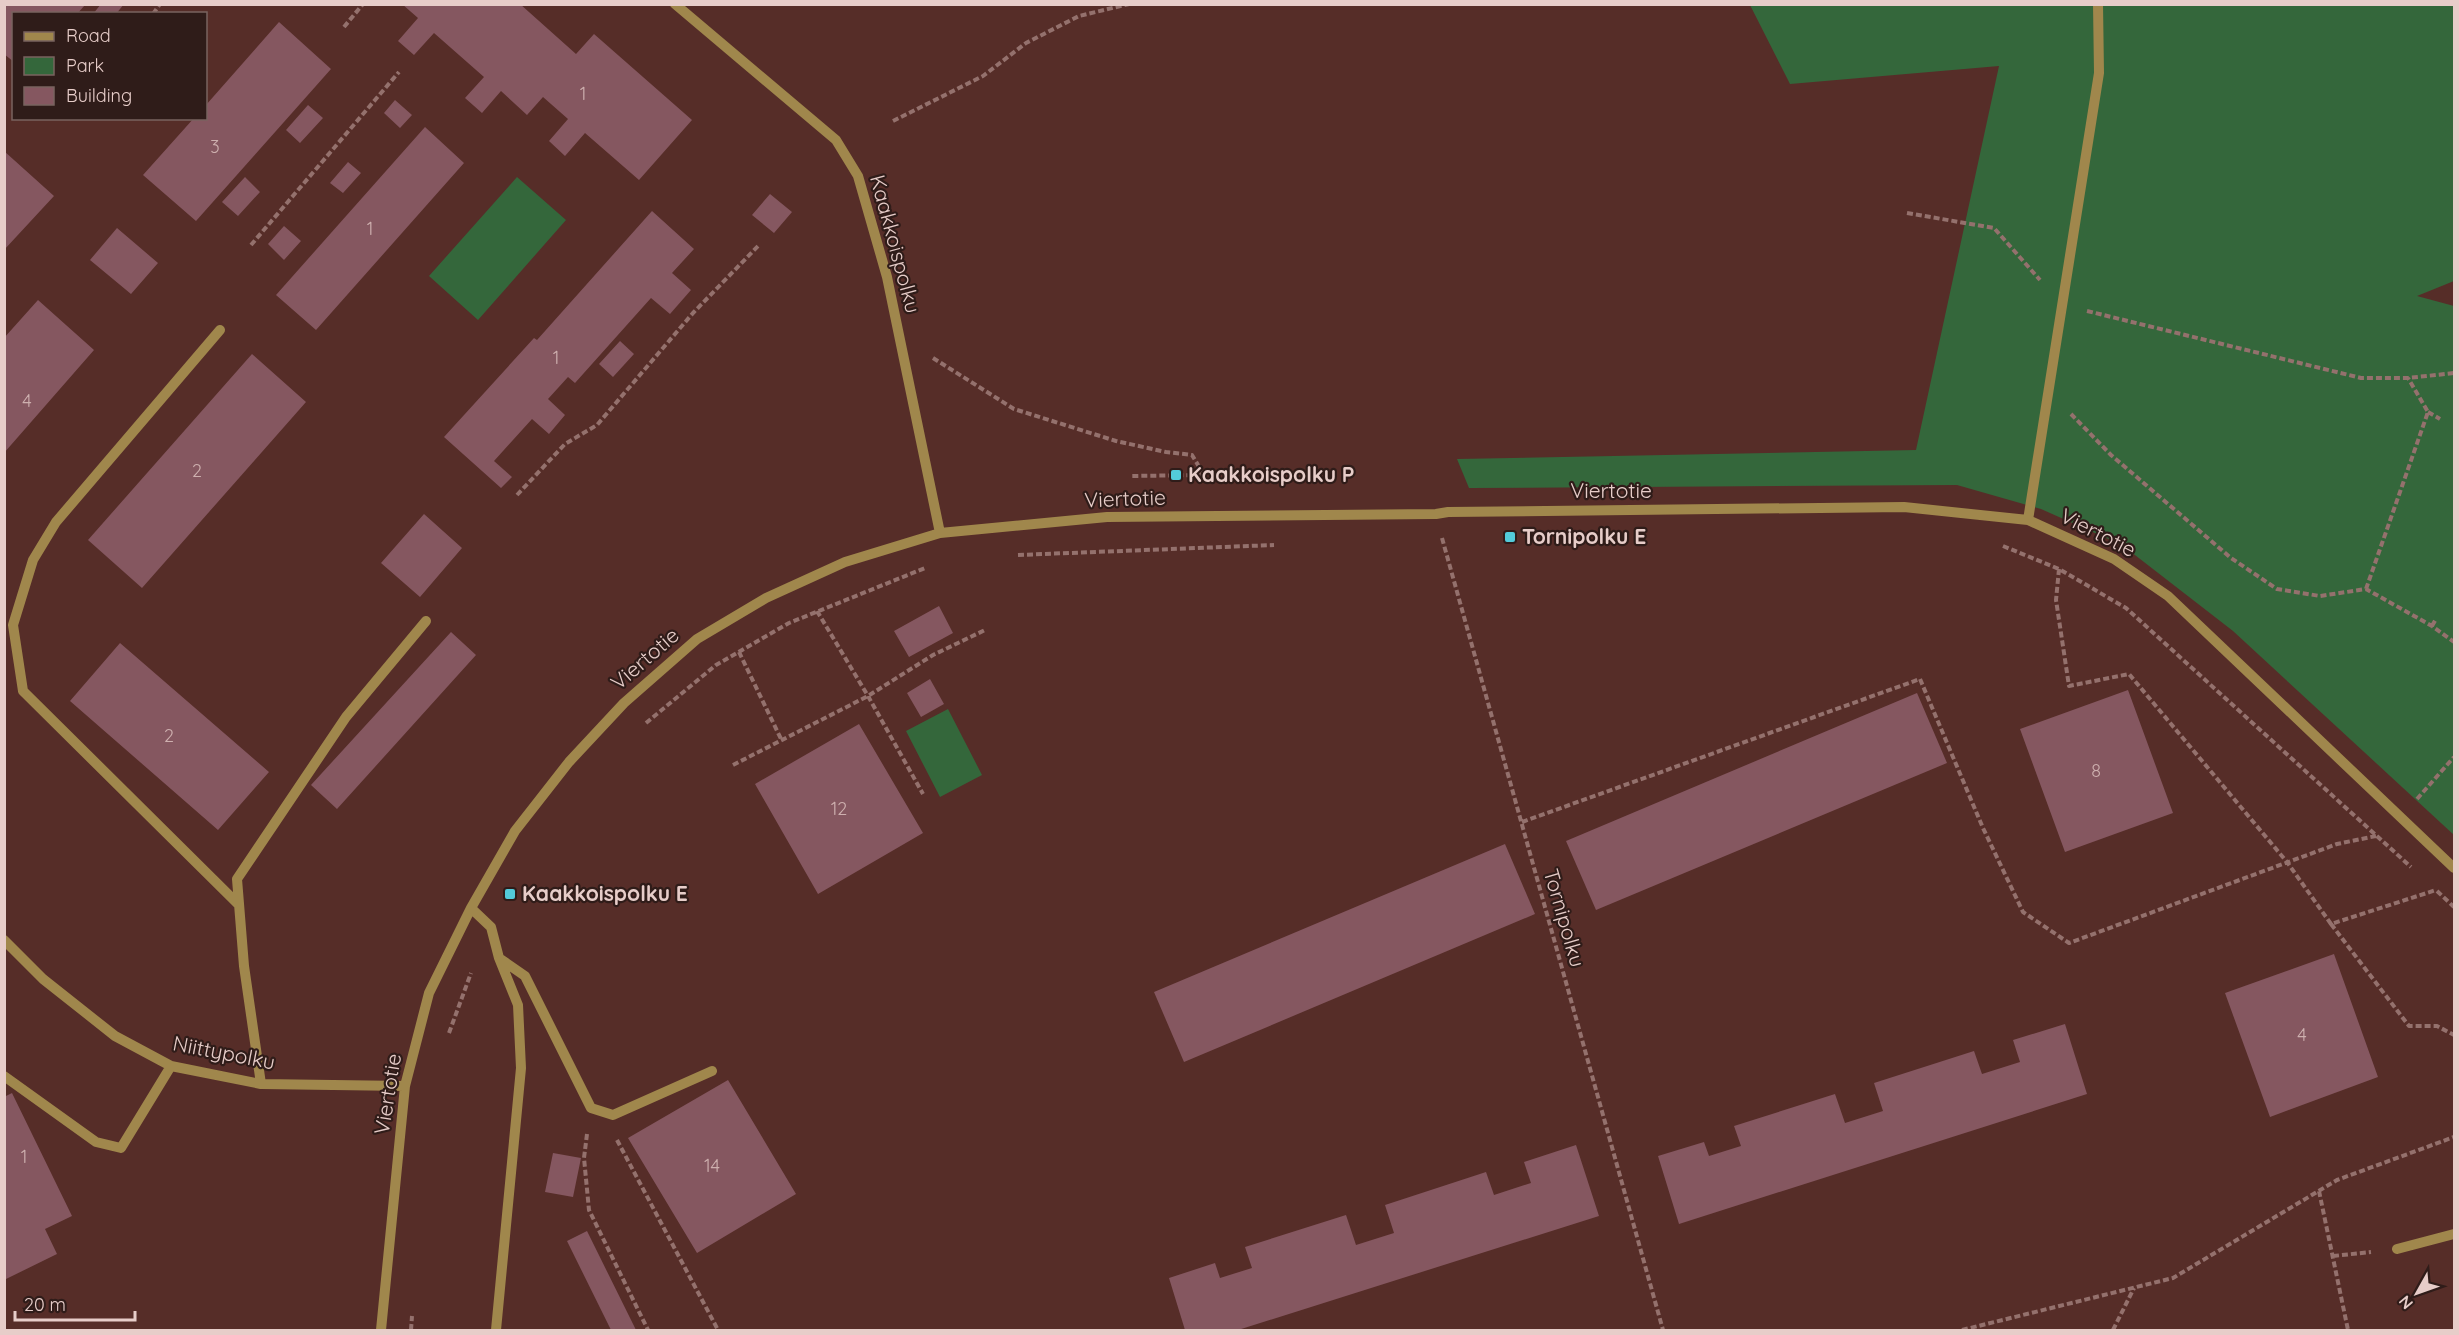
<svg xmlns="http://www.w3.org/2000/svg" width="2459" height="1335" font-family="Quicksand,sans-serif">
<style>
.green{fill:#34673b}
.building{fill:#855760}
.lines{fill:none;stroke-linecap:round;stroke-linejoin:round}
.path{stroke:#94716d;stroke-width:4;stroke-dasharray:6 3;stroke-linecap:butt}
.minor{stroke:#a0874c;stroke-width:10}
.poi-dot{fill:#53cbda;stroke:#2f1c19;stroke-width:2}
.labels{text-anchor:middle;stroke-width:4.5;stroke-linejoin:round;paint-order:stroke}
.number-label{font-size:18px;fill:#ceb0af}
.street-label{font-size:21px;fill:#e7cdc9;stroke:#2f1c19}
.poi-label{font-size:21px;font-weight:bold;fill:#e7cdc9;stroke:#2f1c19;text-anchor:start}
</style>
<rect width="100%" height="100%" fill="#562d28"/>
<!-- green -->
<path class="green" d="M1750,5H2454V281L2417,296L2454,306V835L2233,631L2122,545L2041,509L1957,485L1469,488L1457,459L1916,450L1999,66L1790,84Z
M517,177L566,220L478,320L429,276Z
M948,709L982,775L940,797L906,731Z"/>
<!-- building -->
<path class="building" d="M101,4H124L116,14H93Z
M402,4H520L576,54L594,34L692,120L639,180L585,133L565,156L549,141L568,119L543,97L527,115L501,91L482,113L465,98L484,77L434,33L414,55L398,41L418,18Z
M4,5H85L77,14H14V62L4,54Z
M279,22L331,69L196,221L143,175L194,118H206V105Z
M395,100L412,115L400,128L384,113Z
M308,105L323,118L300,143L286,130Z
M425,127L464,163L316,330L276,295Z
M4,151L54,196L4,250Z
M348,162L361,173L343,193L330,183Z
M245,177L260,192L238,216L222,202Z
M770,194L792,212L774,233L752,215Z
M652,211L694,249L672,273L691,290L670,314L651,298L575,383L568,377L548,399L565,415L549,434L532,419L494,461L512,477L501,488L444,437L534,338L537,340Z
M284,226L301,241L284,260L268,244Z
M117,228L158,263L131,294L90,260Z
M38,300L94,350L4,453V338Z
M620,341L634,354L613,377L599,364Z
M252,354L306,402L142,588L88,540Z
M424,514L462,548L420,597L381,563Z
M939,606L953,633L909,657L894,631Z
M451,632L476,655L337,809L311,785Z
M120,643L269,772L218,830L70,701Z
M930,679L944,704L921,717L907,693Z
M2128,690L2173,813L2065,852L2020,729Z
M1917,693L1947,763L1596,910L1566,841Z
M859,724L923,833L818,894L755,784Z
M1505,844L1535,914L1184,1062L1154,992Z
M2334,954L2378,1077L2270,1117L2225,993Z
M2065,1024L2087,1094L1679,1224L1658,1156L1704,1142L1709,1156L1741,1146L1734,1126L1835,1094L1845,1123L1883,1111L1874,1083L1974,1051L1982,1074L2020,1062L2013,1040Z
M728,1080L796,1194L697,1253L628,1138Z
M12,1093L72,1216L45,1229L57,1254L4,1280V1097Z
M1576,1145L1599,1216L1238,1330H1185L1169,1278L1215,1263L1220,1278L1252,1268L1245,1247L1346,1215L1356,1245L1394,1233L1385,1205L1486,1172L1494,1195L1531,1183L1524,1162Z
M553,1153L581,1158L573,1197L545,1192Z
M587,1231L636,1330H611L567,1241Z"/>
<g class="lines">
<!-- path -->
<path class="path" d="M153,14L160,4
M344,27L363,4
M893,121L983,76L1026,43L1079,16L1129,4
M1907,213L1994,228L2040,280
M251,245L399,72
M2087,311L2361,378H2408L2454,373
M933,358L1014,409L1116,441L1166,452L1192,455L1204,475L1132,476
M2428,412L2440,419
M2071,414L2111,455L2231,558L2277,589L2320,596L2366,589L2432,626L2454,642
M517,495L565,444L597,425L693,313L760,244
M1442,538L1663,1330
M2003,546L2059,569L2126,608L2411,867
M1018,555L1274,545
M2059,569L2056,600L2069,686L2129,674L2287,862L2331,924L2436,890
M2366,589L2428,412L2408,378
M817,611L868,696L923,794
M2432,626L2436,619
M739,652L782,741
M646,723L716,665L789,623L925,568
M733,765L868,696L933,655L985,630
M2417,799L2454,757
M1522,822L1920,679L1983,828L2023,912L2069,943L2337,844L2376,836
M2437,891L2454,907
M2331,924L2409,1026H2437L2454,1035
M449,1033L471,973
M587,1134L584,1158L589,1210L648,1330
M617,1140L718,1330
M2319,1191L2348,1330
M2333,1256L2371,1252
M411,1330L412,1316
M1962,1330L2173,1278L2337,1180L2454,1137
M2113,1330L2134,1288"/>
<!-- minor -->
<path class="minor" d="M675,4L836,140L858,176L887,277L940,533
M220,330L56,522L33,560L13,625L23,691L239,905
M2028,520L2099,73L2098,4
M471,908L491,927L499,958L518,1005L521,1068L496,1330
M4,940L43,979L115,1036L171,1066L261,1084L405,1086
M499,958L525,976L591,1108L613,1115L712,1071
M4,1076L96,1142L121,1148L171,1066
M261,1084L244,966L237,879L346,717L426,621
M2397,1249L2454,1234
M381,1330L405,1086L429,993L471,908L515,831L569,762L624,703L697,639L766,598L845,562L940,533L1107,517L1436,514L1448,512L1904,507L2028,520L2114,559L2168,596L2454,868"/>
</g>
<!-- markers -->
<g class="poi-dot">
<rect x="1170" y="469" width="12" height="12" rx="3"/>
<rect x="1504" y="531" width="12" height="12" rx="3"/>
<rect x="504" y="888" width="12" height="12" rx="3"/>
</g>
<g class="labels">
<!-- number labels -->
<g class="number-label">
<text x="583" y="100">1</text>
<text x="215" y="153">3</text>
<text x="370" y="235">1</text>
<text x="556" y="364">1</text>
<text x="27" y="407">4</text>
<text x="197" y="477">2</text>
<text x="169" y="742">2</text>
<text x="2096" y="777">8</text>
<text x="839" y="815">12</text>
<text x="2302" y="1041">4</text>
<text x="24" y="1163">1</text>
<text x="712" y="1172">14</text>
</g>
<!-- street labels -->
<g class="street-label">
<text transform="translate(895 244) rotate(75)" y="7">Kaakkoispolku</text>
<text x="1611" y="498">Viertotie</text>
<text transform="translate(1125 499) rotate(-2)" y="7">Viertotie</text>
<text transform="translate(2098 533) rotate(27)" y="7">Viertotie</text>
<text transform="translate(645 659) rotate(-41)" y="7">Viertotie</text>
<text transform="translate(1564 918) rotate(74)" y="7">Tornipolku</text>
<text transform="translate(224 1053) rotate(11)" y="7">Niittypolku</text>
<text transform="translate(388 1094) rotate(-81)" y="7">Viertotie</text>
</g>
<!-- poi labels -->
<g class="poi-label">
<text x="1188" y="482">Kaakkoispolku P</text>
<text x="1522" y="544">Tornipolku E</text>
<text x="522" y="901">Kaakkoispolku E</text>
</g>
</g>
<!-- border -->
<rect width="2459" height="1335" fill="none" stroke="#e7cdc9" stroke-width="12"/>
<!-- legend -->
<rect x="12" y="12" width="195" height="108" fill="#2f1c19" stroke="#79635f" stroke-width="1.5"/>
<rect x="24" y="32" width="30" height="9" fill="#a0874c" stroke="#79635f" stroke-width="1.5"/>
<text x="66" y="42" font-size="18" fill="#e7cdc9">Road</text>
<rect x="24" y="57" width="30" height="18" fill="#34673b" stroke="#79635f" stroke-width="1.5"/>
<text x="66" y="72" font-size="18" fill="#e7cdc9">Park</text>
<rect x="24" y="87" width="30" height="18" fill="#855760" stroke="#79635f" stroke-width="1.5"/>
<text x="66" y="102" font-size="18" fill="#e7cdc9">Building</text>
<!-- north arrow -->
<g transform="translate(2417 1293) rotate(230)" stroke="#2f1c19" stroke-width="4.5" paint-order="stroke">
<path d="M0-4.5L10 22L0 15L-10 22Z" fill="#e7cdc9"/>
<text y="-9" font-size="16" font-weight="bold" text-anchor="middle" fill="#e7cdc9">N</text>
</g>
<!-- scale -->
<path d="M15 1311v9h120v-9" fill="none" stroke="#e7cdc9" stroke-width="3"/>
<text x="24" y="1311" font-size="18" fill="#e7cdc9" stroke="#2f1c19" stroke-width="4.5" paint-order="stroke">20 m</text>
</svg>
